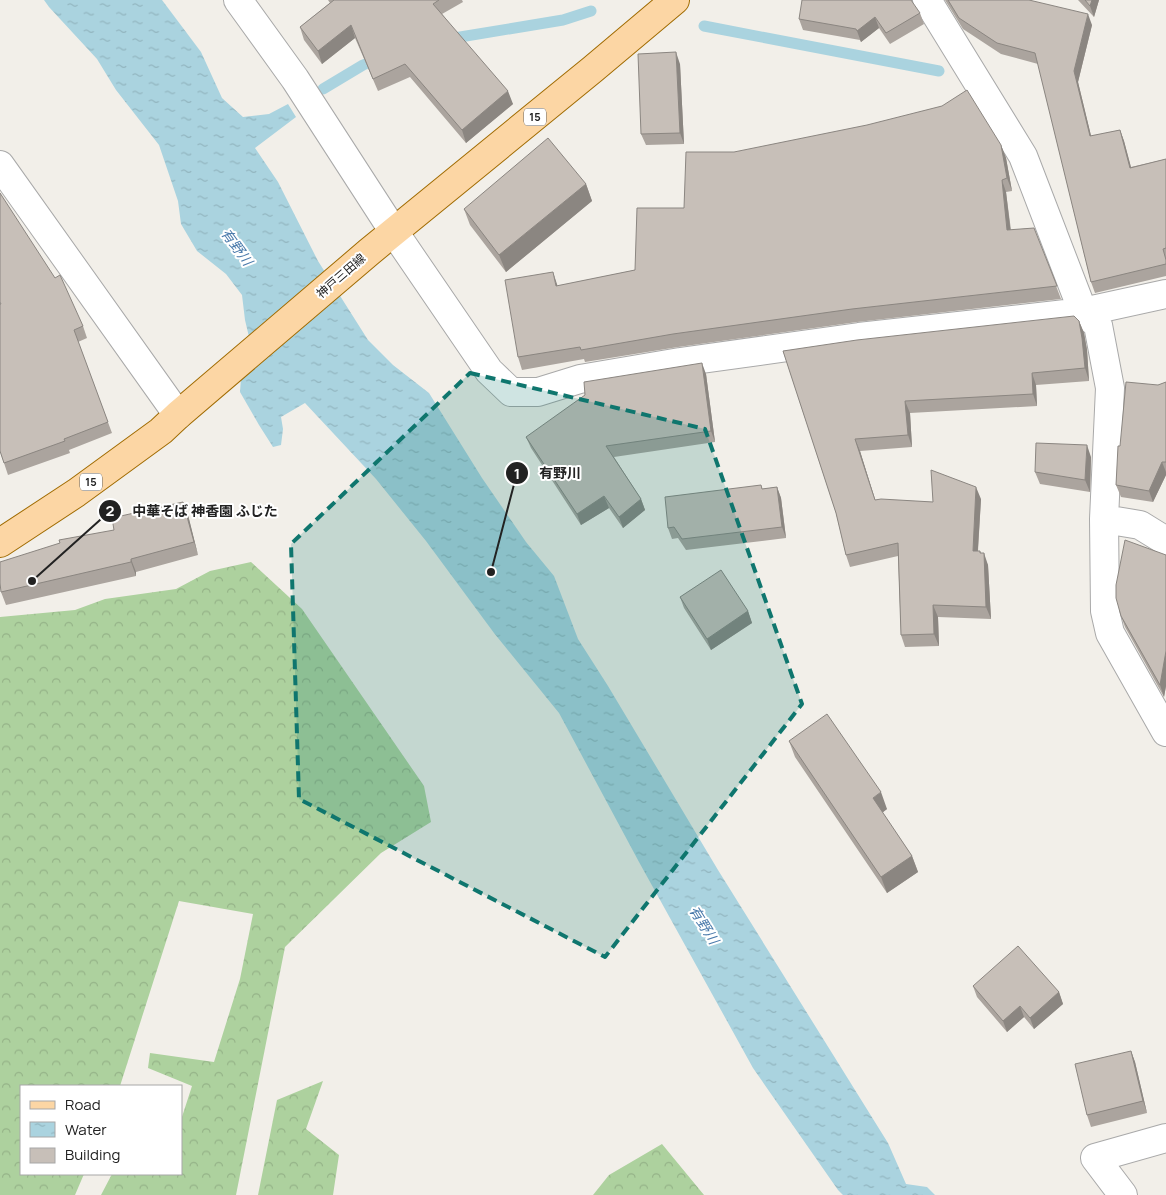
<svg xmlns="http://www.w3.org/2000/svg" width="1166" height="1195" font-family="Manrope,'Noto Sans JP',sans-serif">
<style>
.forest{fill:url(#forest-crowns)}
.water{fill:url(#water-ripples)}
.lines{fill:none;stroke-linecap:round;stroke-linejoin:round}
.stream{stroke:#aad3df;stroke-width:11}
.minor-casing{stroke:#a9a9a9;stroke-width:30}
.primary-casing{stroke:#a06b00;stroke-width:30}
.minor{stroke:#fff;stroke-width:28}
.primary{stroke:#fcd6a4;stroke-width:28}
.wall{fill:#aba49e}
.shaded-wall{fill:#8b8681}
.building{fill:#c7bfb8;stroke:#8b8681}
.marked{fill:#0f766e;fill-opacity:0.2;stroke:#0f766e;stroke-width:4;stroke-dasharray:10 6;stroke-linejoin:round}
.labels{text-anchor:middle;stroke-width:4;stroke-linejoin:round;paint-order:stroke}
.shield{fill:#fff;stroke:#646464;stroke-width:1}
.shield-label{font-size:11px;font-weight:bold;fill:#222}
.street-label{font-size:12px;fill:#222;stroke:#fff}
.water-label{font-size:14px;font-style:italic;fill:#4a7aab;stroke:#fff}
.leader{fill:none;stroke:#222;stroke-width:2}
.callout-dot{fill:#222;stroke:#fff;stroke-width:2}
.mark-label{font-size:15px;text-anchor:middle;font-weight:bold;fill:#fff}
.callout-label{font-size:14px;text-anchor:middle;font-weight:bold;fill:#222;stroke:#fff;stroke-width:4;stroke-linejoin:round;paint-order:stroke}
</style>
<defs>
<pattern id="forest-crowns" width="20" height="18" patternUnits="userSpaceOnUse" patternTransform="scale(1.25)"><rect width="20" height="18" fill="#add19e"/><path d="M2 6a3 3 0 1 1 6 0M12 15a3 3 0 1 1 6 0" fill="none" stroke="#95b388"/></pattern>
<pattern id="water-ripples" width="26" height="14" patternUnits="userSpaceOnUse" patternTransform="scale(1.25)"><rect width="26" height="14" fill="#aad3df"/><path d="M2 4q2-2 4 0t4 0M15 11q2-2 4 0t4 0" fill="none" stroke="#92b5bf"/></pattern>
</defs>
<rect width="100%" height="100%" fill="#f2efe9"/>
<!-- forest -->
<path class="forest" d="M251,562L302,609L424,786L431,822L381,853L285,947L236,1195H101L112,1174H145L164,1175V1174H181V1120L192,1086L148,1068L150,1053L214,1062L240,979L253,914L179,901L120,1086H21V1174H84L75,1195H0V617L75,610L105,599L176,589L210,571Z
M323,1081L306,1129L339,1155L333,1195H258L277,1100Z
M662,1144L704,1195H593L609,1175Z"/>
<!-- water -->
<path class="water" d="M44,0H162L201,52L222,98L243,117L269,114L288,104L296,117L255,148L278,182L318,261L368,340L393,365L429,393L482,478L526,542L554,576L578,639L608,686L718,870L888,1143L906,1184L927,1187L935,1195H843L838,1190L753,1068L639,862L559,713L494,633L426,541L376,479L305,403L281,417L283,429L281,445L273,447L259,425L240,392L241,378L254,358L245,320L242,295L226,274L197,251L181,224L178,201L159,145L116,90L97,59L49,7Z"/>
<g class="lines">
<!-- stream -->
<path class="stream" d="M704,26L939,71
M448,39L563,20L591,11
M323,89L363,65L380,58"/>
<defs>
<path id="minor" d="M238,0L295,79L394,232L489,371L511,392H538L580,379L680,362L859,337L1083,312L1166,294
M927,0L1023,156L1083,312L1098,325L1110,388L1104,519L1105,611L1110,633L1166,732
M0,165L178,415
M1104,519L1140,525L1166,541
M1123,1195L1095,1158L1166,1138"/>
<path id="primary" d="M0,543L76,493L161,431L178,415L369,252L593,69L675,0"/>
</defs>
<!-- minor casing -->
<use href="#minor" class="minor-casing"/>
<!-- primary casing -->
<use href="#primary" class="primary-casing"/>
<!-- minor -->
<use href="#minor" class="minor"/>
<!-- primary -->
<use href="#primary" class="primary"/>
</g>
<!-- wall -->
<path class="wall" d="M328,0H462L463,2L442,14L513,104L466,143L410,77L378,91L355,38L322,64L304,40L300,27L330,3Z
M945,0H1029L1092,25L1078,82L1091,136L1120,130L1124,141L1131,167L1166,159V276L1095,293L1091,282L1038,64L1001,54L963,29Z
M1078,0H1099L1094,17Z
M920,13L924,24L890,44L879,28L861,42L860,40L803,30L799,19Z
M680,64L684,144L646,145L641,134Z
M1001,145L1006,158L1012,191L1006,192L1011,230L1034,228L1061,299L857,322L678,347L585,362L584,359L522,370L518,357L558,286L635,270L684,208L734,152Z
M586,184L592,201L506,272L470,225L464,209Z
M1,304L83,326L87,338L78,342L112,433L69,450L70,453L8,475L0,451Z
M1079,321L1084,333L1087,350L1089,381L1036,385L1037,406L910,413L912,447L860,451L875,500L933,502L981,499L978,551L981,553L988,565L991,619L938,617L939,646L905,647L901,635L898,556L850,567L846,555L836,513L783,351Z
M706,374L715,442L614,457L641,499L645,510L623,528L609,508L581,525L531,448L526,437Z
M1166,382V475L1153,502L1121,497L1116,485L1120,446L1158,385Z
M1091,457L1090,492L1040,484L1035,472Z
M761,485L762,489L777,487L781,498L786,538L686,550L678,538L672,539L668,528Z
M188,515L198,555L136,572V576L6,605L1,592L114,530Z
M1166,555V686L1164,697L1125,627L1121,616Z
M680,597L748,611L752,623L711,650L684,608Z
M789,741L887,809L882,813L912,856L918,872L887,893L795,757Z
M973,986L1059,992L1063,1004L1034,1029L1024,1017L1007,1032L977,997Z
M1131,1051L1135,1062L1147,1113L1091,1127L1087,1115Z"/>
<!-- shaded-wall -->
<path class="shaded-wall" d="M1092,0H1099L1094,17L1090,6Z
M1088,14L1092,25L1078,82L1094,148L1090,136L1074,71Z
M875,17L879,28L861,42L857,31Z
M351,25L355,38L322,64L318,51Z
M676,52L680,64L684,144L680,133Z
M508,91L513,104L466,143L462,130Z
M1120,130L1124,141L1134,179L1130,168Z
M1001,145L1006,158L1012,191L1007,178Z
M1002,180L1006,192L1012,243L1007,230Z
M586,184L592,201L506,272L499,255Z
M553,272L557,284L560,298L556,286Z
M1079,321L1084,333L1087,350L1089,381L1085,368Z
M702,363L706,374L715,442L711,431Z
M1032,373L1036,385L1037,406L1033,394Z
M905,401L910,413L912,447L908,435Z
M855,439L860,451L879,512L875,500Z
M1087,445L1091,457L1090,492L1085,480Z
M1162,462L1166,472V475L1153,502L1149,491Z
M777,487L781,498L786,538L782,527Z
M976,487L981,499L977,563L973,551Z
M604,496L609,508L581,525L577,514Z
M641,499L645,510L623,528L619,517Z
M183,502L188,515L198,555L194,542Z
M980,551L984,562V553L988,565L991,619L986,607Z
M131,559L136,572V576L131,562Z
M933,605L938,617L939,646L934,634Z
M748,611L752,623L711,650L707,639Z
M1166,651V686L1164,697L1160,685Z
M881,792L887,809L879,815L873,798Z
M912,856L918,872L887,893L881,877Z
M1059,992L1063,1004L1034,1029L1030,1018Z
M1020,1006L1024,1017L1007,1032L1003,1021Z
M1131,1051L1135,1062L1147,1113L1143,1101Z"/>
<!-- building -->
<path class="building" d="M334,0H439L433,4L508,91L462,130L405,64L373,79L351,25L318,51L300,27Z
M802,0H911L920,13L886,33L875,17L857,31L856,29L799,19Z
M948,0H1029L1088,14L1074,71L1090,136L1120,130L1130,168L1166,159V248L1163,249L1166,260V264L1091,282L1035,53L997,43L959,18Z
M1085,0H1092L1090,6Z
M676,52L680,133L641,134L638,54Z
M967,90L1001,145L1007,178L1002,180L1007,230L1034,228L1057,286L852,309L673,334L581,350L580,347L518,357L505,280L553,272L556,286L635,270L637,208H684L686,152H734L867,125L942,106Z
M548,138L586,184L499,255L464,209Z
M0,193L55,278L60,275L83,326L74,330L108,422L64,439L65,441L4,463L0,451V304H1L0,302Z
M1074,316L1079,321L1082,338L1085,368L1032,373L1033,394L905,401L908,435L855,439L875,500L881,499L933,502L931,470L976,487L973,551H980V553H984L986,607L933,605L934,634L901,635L898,543L846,555L836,513L783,351L857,340Z
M702,363L711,431L606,446L641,499L619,517L604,496L577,514L526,437L585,395L584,382Z
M1126,382L1158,385L1166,382V462H1162L1149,491L1116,485L1118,446H1120Z
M1036,443L1087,445L1085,480L1035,472Z
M761,485L762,489L777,487L782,527L682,539L674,527L668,528L665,497Z
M183,502L194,542L131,559V562L1,592L0,583V562L60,543L59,540L114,530L112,518Z
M1125,540L1166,555V651L1160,685L1121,616L1116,598V585Z
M721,570L748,611L707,639L680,597Z
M827,714L881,792L873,798L912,856L881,877L789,741Z
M1018,946L1059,992L1030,1018L1020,1006L1003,1021L973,986Z
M1131,1051L1143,1101L1087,1115L1075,1064Z"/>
<!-- marked area -->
<path class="marked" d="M470,373L705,429L802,704L605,957L299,799L291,544Z"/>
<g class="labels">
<!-- shield labels -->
<g class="shield">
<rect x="524" y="108.5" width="22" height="17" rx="4"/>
<rect x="80" y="473.5" width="22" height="17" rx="4"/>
</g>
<g class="shield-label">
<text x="535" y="121">15</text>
<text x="91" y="486">15</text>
</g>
<!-- street labels -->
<g class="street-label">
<text transform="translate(341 276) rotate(-41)" y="4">神戸三田線</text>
</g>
<!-- water labels -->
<g class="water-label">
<text transform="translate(237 247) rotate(54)" y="5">有野川</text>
<text transform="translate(704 925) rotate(58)" y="5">有野川</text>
</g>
</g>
<!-- callouts -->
<path class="leader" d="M491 572L517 473M32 581L110 511"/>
<g class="callout-dot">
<circle cx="491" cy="572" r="5"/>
<circle cx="32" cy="581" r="5"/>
<circle cx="517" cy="473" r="12"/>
<circle cx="110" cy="511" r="12"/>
</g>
<g class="mark-label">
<text x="517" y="479">1</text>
<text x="110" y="516">2</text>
</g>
<g class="callout-label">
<text x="560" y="478">有野川</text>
<text x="205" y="516">中華そば 神香園 ふじた</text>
</g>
<!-- legend -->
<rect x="20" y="1085" width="162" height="90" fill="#ffffff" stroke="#a7a7a7"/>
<rect x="30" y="1101" width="25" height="8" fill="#fcd6a4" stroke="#a7a7a7"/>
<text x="65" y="1110" font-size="15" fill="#222222">Road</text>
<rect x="30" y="1122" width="25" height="15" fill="url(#water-ripples)" stroke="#a7a7a7"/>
<text x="65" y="1135" font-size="15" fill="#222222">Water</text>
<rect x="30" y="1148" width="25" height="15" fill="#c7bfb8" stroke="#a7a7a7"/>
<text x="65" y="1160" font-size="15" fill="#222222">Building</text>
</svg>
